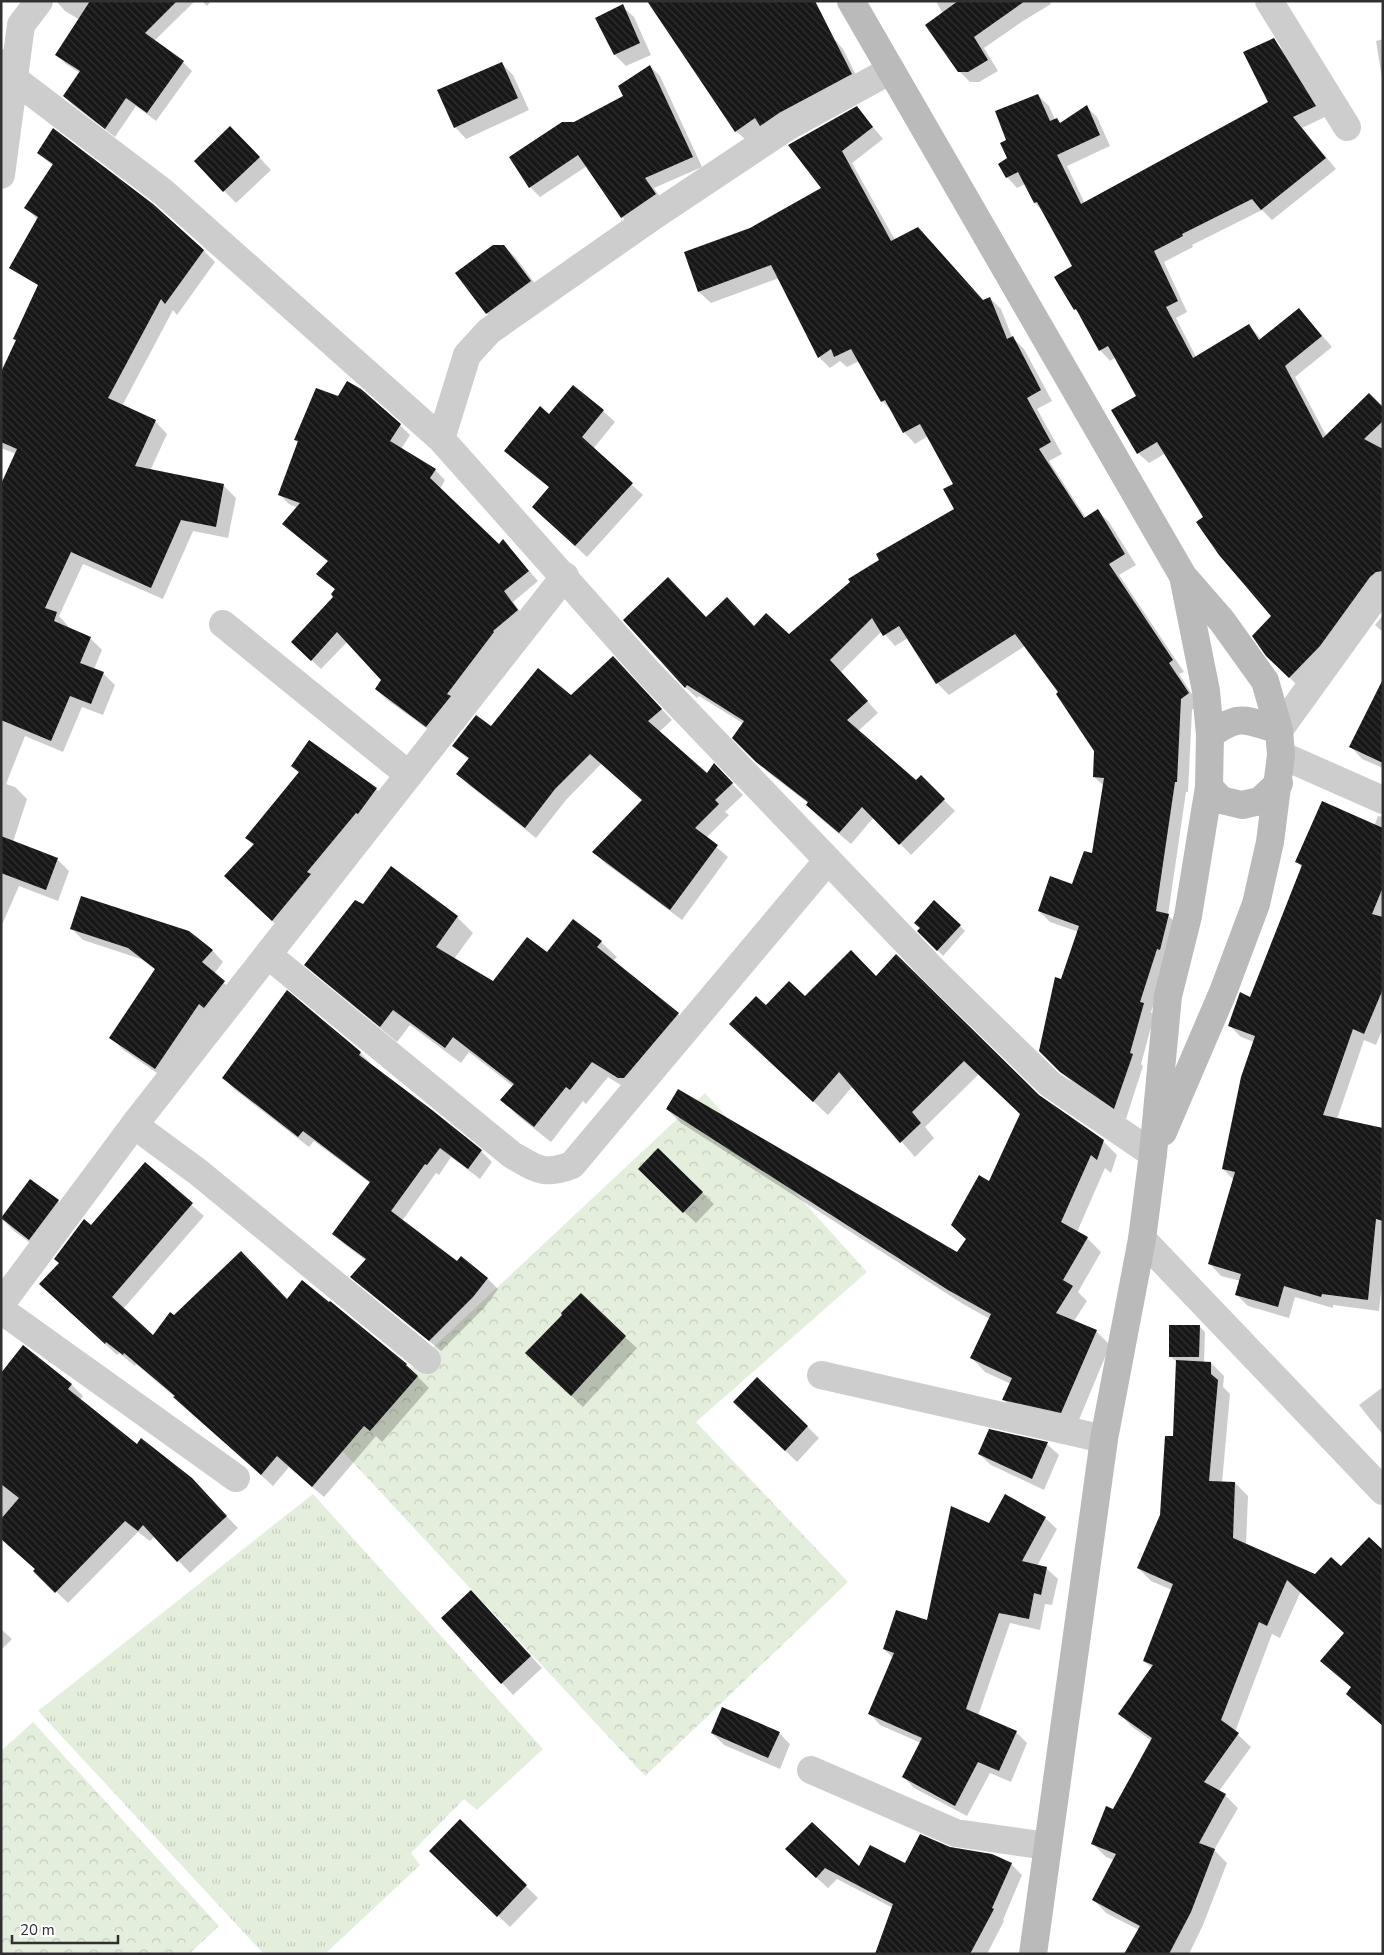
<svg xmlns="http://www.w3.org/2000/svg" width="1384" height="1955" font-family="'Nunito Sans',sans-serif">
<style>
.grass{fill:url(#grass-tufts)}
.forest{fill:url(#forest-crowns)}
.shadow{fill:#0003}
.building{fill:url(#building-back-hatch)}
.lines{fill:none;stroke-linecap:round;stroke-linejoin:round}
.minor{stroke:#cdcdcd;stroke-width:28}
.secondary{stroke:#bababa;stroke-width:28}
</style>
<defs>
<pattern id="grass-tufts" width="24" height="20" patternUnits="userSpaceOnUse" patternTransform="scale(1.25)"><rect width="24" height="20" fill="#e4eedd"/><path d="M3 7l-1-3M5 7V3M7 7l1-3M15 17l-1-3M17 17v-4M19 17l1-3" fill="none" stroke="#c4ccbe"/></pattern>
<pattern id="forest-crowns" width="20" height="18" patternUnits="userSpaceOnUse" patternTransform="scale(1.25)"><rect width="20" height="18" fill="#e4eedd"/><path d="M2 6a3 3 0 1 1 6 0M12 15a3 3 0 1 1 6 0" fill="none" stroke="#c4ccbe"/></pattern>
<pattern id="building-back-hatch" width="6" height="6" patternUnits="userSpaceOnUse" patternTransform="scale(1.25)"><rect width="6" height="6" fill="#171717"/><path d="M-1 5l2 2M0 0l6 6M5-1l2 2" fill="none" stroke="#303030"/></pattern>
</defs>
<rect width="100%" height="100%" fill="#fff"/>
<!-- grass -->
<path class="grass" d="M313,1494L543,1749L477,1810L464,1799L411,1853L420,1865L325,1954H264L38,1711Z"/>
<!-- forest -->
<path class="forest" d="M705,1093L867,1272L696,1422L848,1582L645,1776L333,1441Z
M33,1722L219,1926L189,1954H1V1751Z"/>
<!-- shadow -->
<path class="shadow" d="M56,1H195L154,41L183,62L192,71L156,121L136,106L115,137L73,105L64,96L80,73L66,64L57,55L80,20L65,11Z
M202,1H211L207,6Z
M936,1H1049L1051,4L1023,21L984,48L998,71L979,82H970L959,71L943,14Z
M622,6L634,17L651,55L626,66L615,55Z
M1383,39V84L1376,41Z
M835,40L843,49L861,85L747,141L736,131Z
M1273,40L1284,51L1325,117L1302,128L1336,169L1272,220L1262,210L1192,245L1193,247L1164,262L1187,312L1176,318L1196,357L1249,325L1262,340L1299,309L1332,347L1295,377L1327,437L1383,408V586L1300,688L1267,655L1273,616L1205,517L1166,453L1149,463L1138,453L1137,397L1116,357L1110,361L1100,350L1081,316L1075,309L1074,267L1043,212L1035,203L1025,184L1017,188L1007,177L1009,158L1008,141L1038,95L1049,106L1055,120L1057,119L1061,124L1087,107L1097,117L1110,146L1067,166L1085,204L1270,102Z
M501,63L513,75L529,110L466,139L455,127Z
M650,66L660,76L702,167L654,188L665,204L632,227L622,217L587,166L540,197L530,187L574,123L624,96Z
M857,108L883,139L852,163L895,240L983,301L990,298L1001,309L1012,337L1024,349L1052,401L1037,409L1062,454L1049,461L1086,518L1098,511L1109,522L1136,565L1119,575L1184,672L1179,674L1199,705L1192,710L1188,792H1186L1168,915L1179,927L1151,1012L1154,1016L1141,1064L1143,1066L1126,1119L1073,1083L1040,1051L1079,932L1050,922L1039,911L1073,885L1093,855L1104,786L1094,777L1096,751L1060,693L1025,646L949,695L937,683L908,638L895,646L882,631L841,672L878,713L858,731L916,782L921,777L955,811L911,855L874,817L851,844L818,816L807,805L808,803L769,773L734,738L744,724L699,696L697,698L685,687L706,619L789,636L956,509L954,484L928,436L915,444L904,432L893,412L882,401L859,361L847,367L840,361L830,368L819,357L779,278L711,303L699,292L685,253L750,229L823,188Z
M242,139L271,170L236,203L195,161Z
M38,153L203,250L215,262L177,315L173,310L122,406L155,421L167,434L150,471L224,486L236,498L228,538L193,531L163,599L83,564L59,616L68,626L67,628L90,638L102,650L94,669L103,673L115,685L103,715L82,707L63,752L25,736L6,784L15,787L27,799L13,842L57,859L69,871L58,901L19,886L1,927V487L16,454L1,448V375L59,248L38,220L26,208L53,166Z
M504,246L516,258L542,293L498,325L487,313Z
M603,411L615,422L593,449L643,495L587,557L545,518L550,488L506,451L550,416Z
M400,425L410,435L401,449L435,470L445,480L440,489L499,546L503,541L538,581L513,602L527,620L437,736L386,699L376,689L383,680L347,642L321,669L303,652L335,597L336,590L318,574L329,562L294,533L298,508L289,504L279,494L298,443L296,440Z
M1383,615V632L1375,625Z
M624,669L672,720L659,732L707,775L714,765L743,795L725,812L729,815L706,838L728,857L682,920L605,863L594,852L643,801L601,764L566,800L536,838L469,785L458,774L469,760L453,746L492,728L572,697Z
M1383,682V768L1362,759L1351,747Z
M310,741L376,789L396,809L292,940L226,876L254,846L247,838L299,773L292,766Z
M1378,816L1383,817V1028L1376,1045L1364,1040L1337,1119L1383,1129V1274L1379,1311L1333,1305V1308L1295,1297L1289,1318L1248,1306L1237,1295L1241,1281L1221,1276L1210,1264L1234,1180L1223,1169L1254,1042L1241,1037L1229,1025L1251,998L1302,867L1297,862L1374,826Z
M392,868L457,917L473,933L454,959L494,983L547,954L601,942L617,957L613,961L678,1014L694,1030L635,1094L608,1077L586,1104L583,1101L551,1142L518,1116L502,1100L513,1086L469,1052L461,1063L410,1025L397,1042L322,980L306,965L363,906Z
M960,926L965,931L943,956L919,931Z
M72,929L212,950L223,962L214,974L236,994L167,1080L122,1049L111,1037L156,970L141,959L83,940Z
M877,978L1038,1096L1103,1141L1117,1155L1111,1173L1105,1168L1077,1232L1087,1238L1101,1252L1078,1292L1087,1301L1074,1321L1096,1331L1110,1345L1076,1427L1018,1414L1004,1400L1011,1384L985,1372L971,1357L990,1319L963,1304L681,1123L667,1109L957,1253L967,1239L989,1183L1021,1114L979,1074L925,1127L934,1138L915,1157L853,1086L828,1115L745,1038L766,1007Z
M287,992L361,1053L371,1064L370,1065L481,1151L492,1162L480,1179L451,1157L439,1175L436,1173L402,1221L457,1263L461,1258L488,1279L498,1289L484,1308L441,1351L352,1277L366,1260L345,1245L334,1234L370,1183L314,1141L309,1147L234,1089L224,1078Z
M658,1150L714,1204L696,1223L651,1181Z
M145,1164L204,1216L123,1309L153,1337L174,1316L287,1301L406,1365L429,1388L382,1442L376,1436L324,1497L289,1467L273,1486L175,1397L136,1364L135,1366L119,1353L117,1355L52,1295L91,1226Z
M31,1181L58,1201L69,1213L41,1251L14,1231L2,1219Z
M1199,1326L1205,1332L1204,1363H1211L1224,1376L1223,1387L1230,1394L1222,1483H1235L1248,1496L1246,1545L1316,1576L1341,1568L1383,1551V1726L1347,1694L1352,1688L1322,1661L1345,1633L1301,1591L1280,1638L1272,1634L1235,1732L1251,1747L1219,1791L1225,1795L1238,1808L1214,1850L1227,1863L1203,1925L1189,1954H1126L1139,1930L1106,1913L1094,1900L1114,1860L1106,1857L1093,1844L1114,1811L1152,1741L1132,1727L1120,1714L1152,1668L1144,1661L1172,1590L1151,1581L1138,1568L1161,1515L1174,1438L1177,1362L1170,1356Z
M625,1337L637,1348L583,1407L538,1364Z
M24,1347L72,1385L83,1396L80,1400L138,1446L203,1492L238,1528L190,1573L155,1536L150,1541L138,1532L68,1603L35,1571L36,1570L1,1539V1375Z
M757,1378L819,1438L797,1462L746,1413Z
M1383,1387V1435L1359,1405Z
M990,1430L1047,1444L1059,1455L1044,1490L991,1465L979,1454Z
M1045,1518L1057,1529L1037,1566L1046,1568L1058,1579L1052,1605L1045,1604L1040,1630L1010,1623L978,1716L1016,1732L1027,1743L1011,1782L990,1773L967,1816L914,1788L903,1776L921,1743L880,1725L869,1713L893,1658L884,1649L928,1622L990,1524Z
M482,1604L542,1668L513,1695L502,1683Z
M1,1629L12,1639L1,1650Z
M712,1733H779L790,1744L780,1769L724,1745Z
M460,1821L538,1898L510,1927L443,1863Z
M950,1849L1011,1864L1022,1875L1003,1920L1004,1921L987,1954H876L893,1908L837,1879L828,1888L798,1861L859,1868L906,1864Z"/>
<!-- building -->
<path class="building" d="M90,1H177L145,33L184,61L147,113L126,98L105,129L63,96L80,71L55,55Z
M647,1H815L852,74L779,113L760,126L755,118L735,132Z
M958,1H1025L974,37L988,60L968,72H958L925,25Z
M623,4L640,43L614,55L595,18Z
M1274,38L1316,106L1293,117L1326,158L1261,210L1252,199L1182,234L1183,236L1154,251L1178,301L1166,307L1193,358L1249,324L1259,340L1299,308L1322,336L1285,366L1323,438L1369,393L1383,407V421L1364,439L1383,449V571L1376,572L1370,577L1320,646L1289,678L1266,656L1252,636L1271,616L1219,555L1196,522L1203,517L1157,442L1137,454L1111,410L1136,396L1108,346L1099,351L1076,309L1074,310L1054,277L1072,266L1037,202L1034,203L1018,172L1006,178L998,164L1007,158L1000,143L1006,140L995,111L1038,94L1050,121L1057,118L1060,123L1087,105L1100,135L1057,155L1081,204L1268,102L1243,52Z
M502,62L518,98L454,128L437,90Z
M650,65L693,157L645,178L656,194L621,218L578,155L529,188L509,157L562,122H574L623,96L618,86Z
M857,106L873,127L842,151L891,241L918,227L983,300L990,297L1007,339L1013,336L1041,390L1027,398L1051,442L1039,449L1084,518L1098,509L1125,554L1109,564L1173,660L1169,663L1189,693L1181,699L1177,782H1175L1156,911L1169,914L1160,950L1157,949L1140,1002L1144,1003L1130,1053L1133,1054L1114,1109L1060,1072L1039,1051L1055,977L1061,979L1079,926L1038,911L1050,876L1072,884L1084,851L1092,853L1104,778L1093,777L1094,751L1056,694L1058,692L1015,634L936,684L899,626L883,636L872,618L830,660L868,701L847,720L916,780L921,775L945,799L899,845L862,807L839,833L806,805L808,802L756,762L732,738L744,721L687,685L685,688L623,620L668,577L706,617L727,597L754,626L766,613L789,634L850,582L848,579L879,560L876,554L954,509L943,489L953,484L920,424L903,433L885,400L881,402L851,349L834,357L831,349L818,358L771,265L698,292L684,252L750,228L821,188L788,145Z
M230,126L260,157L223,192L194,161Z
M53,128L153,204L204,250L165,304L161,299L108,398L156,420L135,466L224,484L216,527L181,520L151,588L71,552L45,608L57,612L54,621L91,637L80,663L104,672L91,704L70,696L51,741L1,720V484L17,449L1,442V372L16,340L13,339L38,285L9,268L38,217L24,208L53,164L37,153Z
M493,245H504L531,281L486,314L455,273Z
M347,381L361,389L401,424L390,441L436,469L430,478L499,544L503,539L529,571L504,591L518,610L493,631L494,632L447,694L451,696L426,727L375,689L381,680L337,632L311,661L291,642L333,597L331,594L335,589L316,574L328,561L282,524L300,503L278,495L298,441L294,440L316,388L338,396Z
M573,385L604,410L582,437L633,483L575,546L532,507L549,487L504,451L540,406L549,414Z
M613,656L662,709L648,721L707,773L714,763L733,783L715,800L719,804L695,828L718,845L670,910L592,852L642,800L590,754L555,789L525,828L456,774L469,758L452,746L476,715L491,726L538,668L571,695Z
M1383,679V763L1349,747Z
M309,740L377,788L358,814L356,813L307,872L311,874L272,921L224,876L254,844L245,838L299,772L291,766Z
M1322,801L1383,828V887L1372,914L1383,917V989L1364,1034L1353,1029L1323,1115L1383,1128V1221L1376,1219L1368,1300L1322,1294L1321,1297L1284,1286L1278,1307L1235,1295L1241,1274L1208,1264L1235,1172L1222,1169L1241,1077L1255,1036L1228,1026L1240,992L1250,997L1302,865L1295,862Z
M1,836L58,858L46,890L1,873Z
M391,866L458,916L436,947L493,981L527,937L547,952L573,919L602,941L597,947L679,1013L624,1078H618L592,1062L570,1090L566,1087L534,1127L500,1100L514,1084L453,1037L445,1048L393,1010L380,1027L304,965L355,900L363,904Z
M81,896L189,931L213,950L202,962L225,981L204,1008L199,1004L155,1069L109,1038L155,969L128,948L70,929Z
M934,900L961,925L937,951L917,931L920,928L914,923Z
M851,950L876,976L896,954L1039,1095L1104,1140L1097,1160L1091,1155L1061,1222L1088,1237L1063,1280L1073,1286L1056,1313L1097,1330L1061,1413L1002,1400L1012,1378L970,1358L991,1314L948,1290L666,1109L678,1089L957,1252L966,1239L951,1225L979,1175L989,1181L1020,1114L964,1061L912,1112L921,1123L900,1143L839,1072L813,1102L729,1024L756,996L766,1005L789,981L805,996Z
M287,990L361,1052L359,1055L432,1110L482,1150L468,1169L440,1148L427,1165L425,1164L391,1211L457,1261L461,1256L488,1278L473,1297L429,1341L350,1277L366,1259L332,1234L370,1182L303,1131L298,1137L222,1078Z
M658,1148L703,1192L683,1213L638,1169Z
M145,1162L193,1203L112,1297L153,1335L170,1312L174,1315L241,1251L287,1299L302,1280L329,1302L330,1301L407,1364L406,1365L418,1376L370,1431L364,1426L312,1487L277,1456L261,1475L173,1397L175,1396L124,1353L123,1355L106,1342L105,1344L39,1284L59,1263L54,1259L84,1219L91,1225Z
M30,1179L59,1200L29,1240L1,1218Z
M581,1293L626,1336L571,1396L525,1353L562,1315L561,1313Z
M1169,1325H1200L1199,1357H1169Z
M23,1345L72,1384L68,1389L137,1444L141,1438L192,1478L227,1516L177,1562L143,1525L138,1531L125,1521L55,1593L33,1571L35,1569L1,1539V1519L19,1498L1,1484V1373Z
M1176,1360L1211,1362V1374L1218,1380L1209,1481L1235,1482L1233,1538L1315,1574L1331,1557L1341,1566L1369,1537L1383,1550V1726L1346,1694L1351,1687L1320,1661L1344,1633L1287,1580L1267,1626L1259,1622L1221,1720L1239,1733L1204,1782L1226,1794L1199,1843L1215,1849L1191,1912L1169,1954H1124L1140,1926L1092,1900L1116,1854L1091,1844L1106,1806L1113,1809L1152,1738L1118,1714L1153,1665L1143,1661L1173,1584L1137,1568L1160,1515L1165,1436H1173Z
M757,1377L808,1426L785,1451L733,1402Z
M989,1429L1048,1442L1032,1479L978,1454Z
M1005,1494L1046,1517L1022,1561L1047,1567L1041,1595L1034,1593L1029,1619L999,1613L966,1709L1017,1731L999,1771L978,1762L955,1806L902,1777L922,1738L868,1714L894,1653L883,1649L896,1610L927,1620L951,1506L989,1523Z
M471,1590L531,1656L501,1684L441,1618Z
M722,1707L780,1732L768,1758L711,1733Z
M460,1819L527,1885L497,1917L429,1851Z
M812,1822L859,1866L870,1845L905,1863L920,1834L950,1847L992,1854L1012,1863L992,1908L994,1909L970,1954H875L893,1904L825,1868L816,1878L785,1849Z"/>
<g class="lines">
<!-- minor -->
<path class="minor" d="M1269,1L1347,127
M1,63L14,79L163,192L441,439L648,672L934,971L1050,1084L1153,1154
M1,175L21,25L39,1
M441,439L467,355L489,331L655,215L787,127L891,70
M223,624L409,775
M1279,730L1383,586
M1281,755L1383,800
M268,955L512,1155C538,1169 542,1176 572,1165L828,860
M134,1125L198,1172L427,1360
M1142,1239L1383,1491
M1,1304L134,1125L565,576
M1,1310L236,1478
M821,1375L1104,1439
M811,1770L956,1833L1047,1846"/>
<!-- secondary -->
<path class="secondary" d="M851,1L1183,576L1222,621L1265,681L1279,730L1281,755L1270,842L1256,904L1223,992L1163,1132
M1210,735C1240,713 1245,720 1279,730
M1209,787L1221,800L1242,805L1260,801L1279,783
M1033,1954L1104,1439L1142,1239L1153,1154L1168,996L1188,916L1209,787L1210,735L1206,691L1183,576"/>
</g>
<!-- border -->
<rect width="1384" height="1955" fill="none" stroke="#303030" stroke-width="5"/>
<!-- scale -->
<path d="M12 1935v8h106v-8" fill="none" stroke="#303030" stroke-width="2.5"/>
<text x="20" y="1935" font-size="15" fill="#303030" stroke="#ffffff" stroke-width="4" paint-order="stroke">20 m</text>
</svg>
